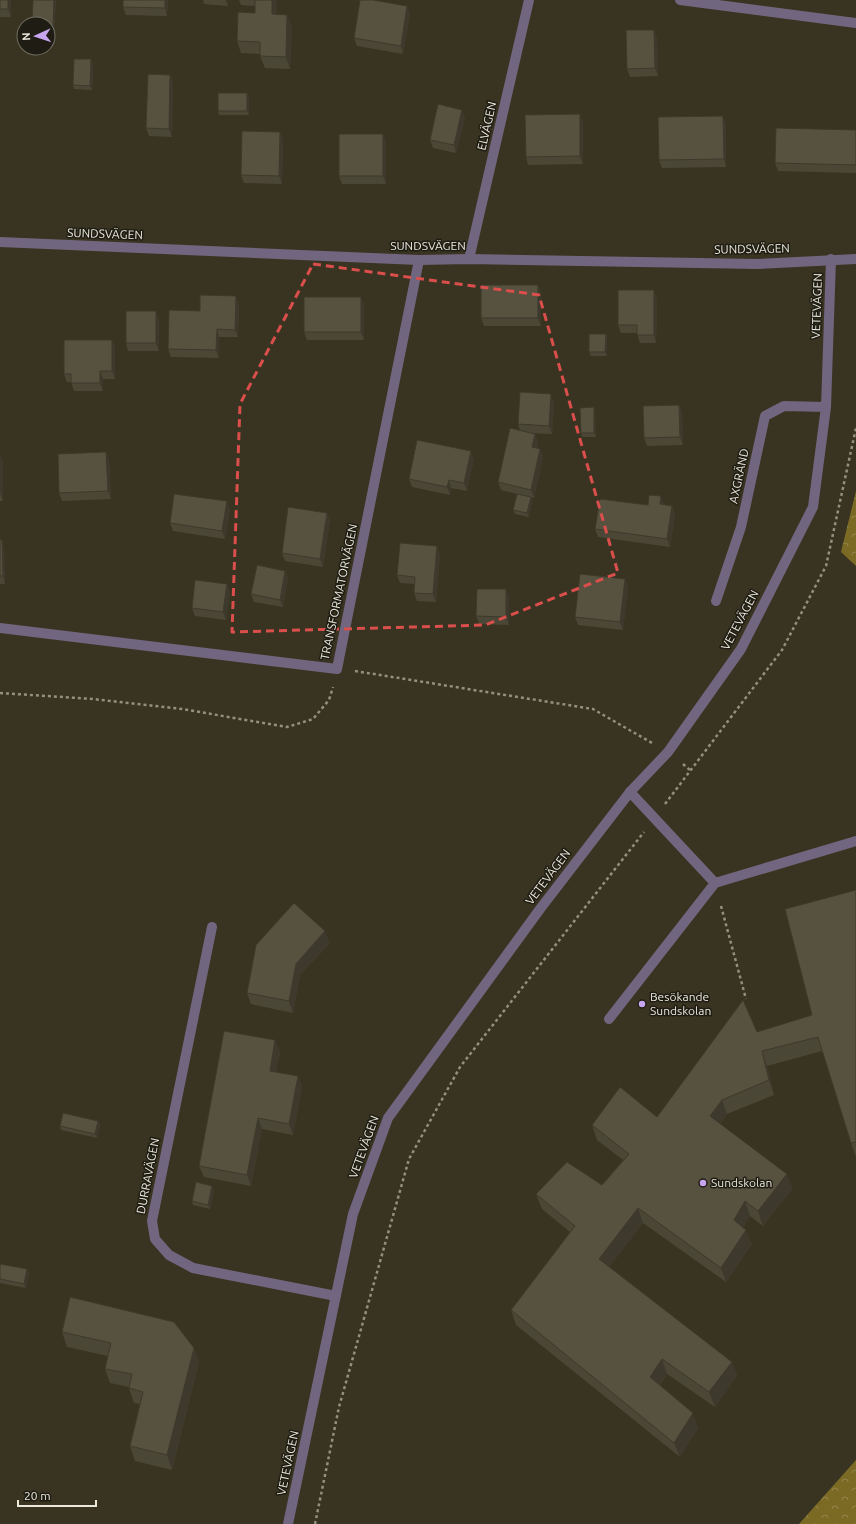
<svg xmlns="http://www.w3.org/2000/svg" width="856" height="1524" font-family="Ubuntu,sans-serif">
<defs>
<pattern id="forest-crowns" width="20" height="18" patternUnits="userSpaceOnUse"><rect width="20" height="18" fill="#7a6a24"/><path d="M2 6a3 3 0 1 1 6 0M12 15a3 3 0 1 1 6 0" fill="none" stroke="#93864e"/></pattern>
</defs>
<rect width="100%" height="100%" fill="#393421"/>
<path fill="url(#forest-crowns)" d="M856 491V566L841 552Z
M856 1460V1524H799Z"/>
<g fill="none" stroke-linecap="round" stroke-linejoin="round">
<path stroke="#949080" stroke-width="2.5" stroke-dasharray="3 3" stroke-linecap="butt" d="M355 671 593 709 652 743
M0 693 93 699 182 709 287 727 313 719 329 700 333 687
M683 764 691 771
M665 804 782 650 826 566 856 428
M721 906 746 999
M315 1524 339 1407 409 1159 460 1067 644 832"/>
<path stroke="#71667f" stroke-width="10" d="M715 883 856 841
M609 1019 715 883 630 792"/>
<path stroke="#71667f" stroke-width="10" d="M680 0 856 23
M469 259 529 0
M716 601 741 527 765 416 784 406 826 407
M0 628 337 669 419 260
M212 927 152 1221 155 1239 169 1255 193 1268 336 1296
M288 1524 353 1214 388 1118 540 909 630 792 668 752 741 649 813 507 826 407 831 259"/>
<path stroke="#71667f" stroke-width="10" d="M0 242 419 260 469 259 757 264 856 259"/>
</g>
<path fill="#4b4736" d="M0 0H11V17H0Z
M56 0 54 32 48 31V24Z
M168 0 167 16 126 15 123 7Z
M203 0H228V6L204 4Z
M239 0H277L276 15 292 26 290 69 265 68 260 56V54L241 53 237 41 255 13V6L241 5Z
M407 6 410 14 403 54 357 46 354 38Z
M657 37 658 76 630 77 627 69Z
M93 63 92 90 74 89 73 85Z
M170 75 173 83 172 137 149 136 146 128Z
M247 93 249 97V115H219L218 111Z
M465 118 456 153 433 148 430 140Z
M583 122V164L528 165 526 157Z
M726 124V167L662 168 659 160Z
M856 130V173L778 171 775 163Z
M280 132 283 140 282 184 244 183 241 175Z
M383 134 386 142V184H342L339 176Z
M538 285 541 293V326H484L481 318Z
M361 297 364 305V340H307L304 332Z
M657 298 656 343H640L637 333H621L618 325Z
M239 304 238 337H219V358L171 357 168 349 200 311Z
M159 319V351H128L126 343Z
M606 334 607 338V356H591L589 352Z
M112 340 115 348V379H103V391H74L71 382H67L64 374Z
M554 402 552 434 531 433 535 434 538 442 537 448 540 449 543 457 534 498 501 490 498 482 520 430 518 424Z
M679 405 682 413 683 445 647 446 644 438Z
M594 407 595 411 596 437H582L581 433Z
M0 456 3 463V501H0Z
M474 459 467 491 451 488 450 495 412 487 409 479Z
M109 460 111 499 62 501 59 493Z
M531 497 532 501 529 517 515 514 513 510Z
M648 505H664L672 506 675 514 670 547 598 537 595 529Z
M230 509 225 539 173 531 170 523Z
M327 513 330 520 323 567 285 561 282 553Z
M0 540 4 548 5 584H0Z
M440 554 436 602 417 601 414 593 415 584 400 583 397 575Z
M285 571 288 579 283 607 254 602 251 594Z
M625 579 628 587 623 630 578 625 575 617Z
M227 584 230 592 226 620 195 616 192 608Z
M509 597V625L479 624 476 616Z
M856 890V1157L851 1143 822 1051 767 1066 774 1095 727 1114 720 1124 793 1188 763 1226 750 1216 743 1227 752 1244 726 1282 643 1223 609 1267 732 1362 737 1376 715 1407 667 1374 660 1385 698 1428 680 1457 516 1325 511 1310 570 1232 542 1209 536 1194 602 1185 623 1160 597 1140 592 1125 657 1117 757 1032 812 1015Z
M330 943 300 975 293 1013 251 1004 247 993Z
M275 1040 280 1052 276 1072 298 1076 302 1087 293 1135 262 1129 251 1186 204 1177 199 1166Z
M98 1121 100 1125 97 1138 61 1130 60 1126Z
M214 1190 210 1209 193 1205 192 1201Z
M0 1264 27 1269 29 1273 26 1288 0 1283Z
M62 1332 194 1348 199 1362 172 1470 135 1461 130 1446 140 1404 134 1403 129 1388V1387L110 1383 105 1369 108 1356 67 1347Z"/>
<path fill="#3d392c" d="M8 0H11V17L8 9Z
M54 0H56L54 32 53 28Z
M165 0H168L167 16 165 8Z
M225 0H228V6Z
M272 0H277L276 26 272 14Z
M407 6 410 14 403 54 401 46Z
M287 15 292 26 290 69 286 57Z
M654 30 657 37 658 76 655 68Z
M91 59 93 63 92 90 90 86Z
M170 75 173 83 172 137 169 129Z
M247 93 249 97V115L247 111Z
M462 110 465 118 456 153 454 145Z
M580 114 583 122V164L580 156Z
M723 116 726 124V167L724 159Z
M280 132 283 140 282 184 279 176Z
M383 134 386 142V184L383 176Z
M538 285 541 293V326L538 318Z
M654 290 657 298 656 343 654 335Z
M236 296 239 304 238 337 235 330Z
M361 297 364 305V340L361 332Z
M156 311 159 319V351L156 343Z
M217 329 219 337V358L216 350Z
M606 334 607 338V356L605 352Z
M112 340 115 348V379L112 371Z
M100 371 103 379V391L100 383Z
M551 394 554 402 552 434 549 426Z
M679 405 682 413 683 445 680 437Z
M594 407 595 411 596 437 594 433Z
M535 434 538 442 535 455 532 447Z
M540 449 543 457 534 498 531 490Z
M471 451 474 459 467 491 464 483Z
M106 452 109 460 111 499 108 491Z
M0 456 3 463V501L0 493Z
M449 480 451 488 450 495 447 487Z
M661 496 664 504 663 512 660 504Z
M531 497 532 501 529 517 527 513Z
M227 501 230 509 225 539 222 531Z
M672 506 675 514 670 547 667 539Z
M327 513 330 520 323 567 320 559Z
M2 540 4 548 5 584 3 576Z
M437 546 440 554 436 602 433 594Z
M285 571 288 579 283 607 280 600Z
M625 579 628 587 623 630 620 622Z
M227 584 230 592 226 620 223 612Z
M506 589 509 597V625L506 617Z
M325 931 330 943 300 975 293 1013 289 1001 296 964Z
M275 1040 280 1052 274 1082 270 1071Z
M762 1051 767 1066 774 1095 769 1080Z
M298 1076 302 1087 293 1135 289 1124Z
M722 1100 727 1114 715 1130 710 1116Z
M258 1118 262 1129 251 1186 247 1175Z
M98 1121 100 1125 97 1138 95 1134Z
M787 1174 793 1188 763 1226 758 1211Z
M212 1186 214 1190 210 1209 208 1205Z
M745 1201 750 1216 739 1234 734 1220Z
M638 1208 643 1223 604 1274 599 1259Z
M746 1230 752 1244 726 1282 721 1268Z
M27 1269 29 1273 26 1288 24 1284Z
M194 1348 199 1362 172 1470 167 1455Z
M662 1359 667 1374 655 1391 650 1377Z
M732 1362 737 1376 715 1407 709 1392Z
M693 1413 698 1428 680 1457 674 1443Z"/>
<path fill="#57523f" stroke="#3d392c" d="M0 0H8V9H0Z
M33 0H54L53 28 48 27V24H32Z
M123 0H165V8L123 7Z
M255 0H272V14L287 15 286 57 260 56V42L237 41 238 12 255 13Z
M360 0H373L407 6 401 46 354 38Z
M626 30H654L655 68 627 69Z
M74 59H91L90 86 73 85Z
M148 74 170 75 169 129 146 128Z
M218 93H247V111H218Z
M438 104 462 110 454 145 430 140Z
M580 114V156L526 157 525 115Z
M723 116 724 159 659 160 658 117Z
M776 128 856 130V165L775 163Z
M242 131 280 132 279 176 241 175Z
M339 134H383V176H339Z
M481 285H538V318H481Z
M618 290H654V335H637V325H618Z
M200 295 236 296 235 330 217 329 216 350 168 349 169 310 200 311Z
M304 297H361V332H304Z
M126 311H156V343H126Z
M589 334H606L605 352H589Z
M64 340H112V371H100V383H71V374H64Z
M520 392 551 394 549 426 518 424Z
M679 405 680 437 644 438 643 406Z
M594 407V433H581L580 408Z
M510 428 535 434 532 447 540 449 531 490 498 482Z
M417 440 471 451 464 483 449 480 447 487 409 479Z
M106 452 108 491 59 493 58 454Z
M174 494 227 501 222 531 170 523Z
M517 494 531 497 527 513 513 510Z
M649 495 661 496 660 504 672 506 667 539 595 529 600 499 648 505Z
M288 507 327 513 320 559 282 553Z
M0 540H2L3 576H0Z
M400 543 437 546 433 594 414 593 415 577 397 575Z
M257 565 285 571 280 600 251 594Z
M580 574 625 579 620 622 575 617Z
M195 580 227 584 223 612 192 608Z
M477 589H506V617L476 616Z
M856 890V1142L851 1143 818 1037 762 1051 769 1080 722 1100 710 1116 787 1174 758 1211 745 1201 734 1220 746 1230 721 1268 638 1208 599 1259 732 1362 709 1392 662 1359 650 1377 693 1413 674 1443 511 1310 575 1226 536 1194 567 1162 602 1185 629 1154 592 1125 620 1087 657 1117 743 1000 757 1032 812 1015 785 909Z
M294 903 325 931 296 964 289 1001 247 993 256 945Z
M224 1031 275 1040 270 1071 298 1076 289 1124 258 1118 247 1175 199 1166Z
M63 1113 98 1121 95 1134 60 1126Z
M196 1182 212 1186 208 1205 192 1201Z
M0 1264 27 1269 24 1284 0 1279Z
M70 1297 174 1322 194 1348 167 1455 130 1446 143 1392 129 1388 132 1374 105 1369 111 1343 62 1332Z"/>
<path fill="none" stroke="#da4e4c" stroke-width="3" stroke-dasharray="8 5" stroke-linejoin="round" d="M313 264 539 295 618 573 485 625 232 632 240 404Z"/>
<g fill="#c8a6ef" stroke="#1e1c13" stroke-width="1.5">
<circle cx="642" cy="1004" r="4"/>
<circle cx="703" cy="1183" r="4"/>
</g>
<g text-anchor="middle" stroke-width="3" stroke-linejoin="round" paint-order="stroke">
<g font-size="12" fill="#ebe8dc" stroke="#1e1c13">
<text transform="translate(487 126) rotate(-77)" y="4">ELVÄGEN</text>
<text transform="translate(105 234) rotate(2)" y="4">SUNDSVÄGEN</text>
<text x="428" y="250">SUNDSVÄGEN</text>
<text transform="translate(752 249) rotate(-1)" y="4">SUNDSVÄGEN</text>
<text transform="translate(817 306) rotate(-88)" y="4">VETEVÄGEN</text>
<text transform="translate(739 476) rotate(-78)" y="4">AXGRÄND</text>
<text transform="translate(339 592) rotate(-78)" y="4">TRANSFORMATORVÄGEN</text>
<text transform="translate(740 620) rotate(-62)" y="4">VETEVÄGEN</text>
<text transform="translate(548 877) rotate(-53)" y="4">VETEVÄGEN</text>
<text transform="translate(364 1147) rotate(-70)" y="4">VETEVÄGEN</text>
<text transform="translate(148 1176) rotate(-79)" y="4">DURRAVÄGEN</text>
<text transform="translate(288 1463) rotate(-78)" y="4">VETEVÄGEN</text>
</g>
<g font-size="12" fill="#ebe8dc" stroke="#1e1c13" text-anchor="start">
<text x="650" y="1001">Besökande<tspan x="650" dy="14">Sundskolan</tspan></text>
<text x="711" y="1187">Sundskolan</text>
</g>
</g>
<g transform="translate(36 36) rotate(267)"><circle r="19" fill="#1e1c13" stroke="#706e63"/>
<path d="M0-3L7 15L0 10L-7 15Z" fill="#c8a6ef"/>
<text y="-6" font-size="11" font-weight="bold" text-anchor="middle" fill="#ebe8dc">N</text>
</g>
<path d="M18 1500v6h78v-6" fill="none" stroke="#ebe8dc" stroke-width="2"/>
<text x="24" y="1500" font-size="12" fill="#ebe8dc" stroke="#1e1c13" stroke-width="3" paint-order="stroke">20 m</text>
</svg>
